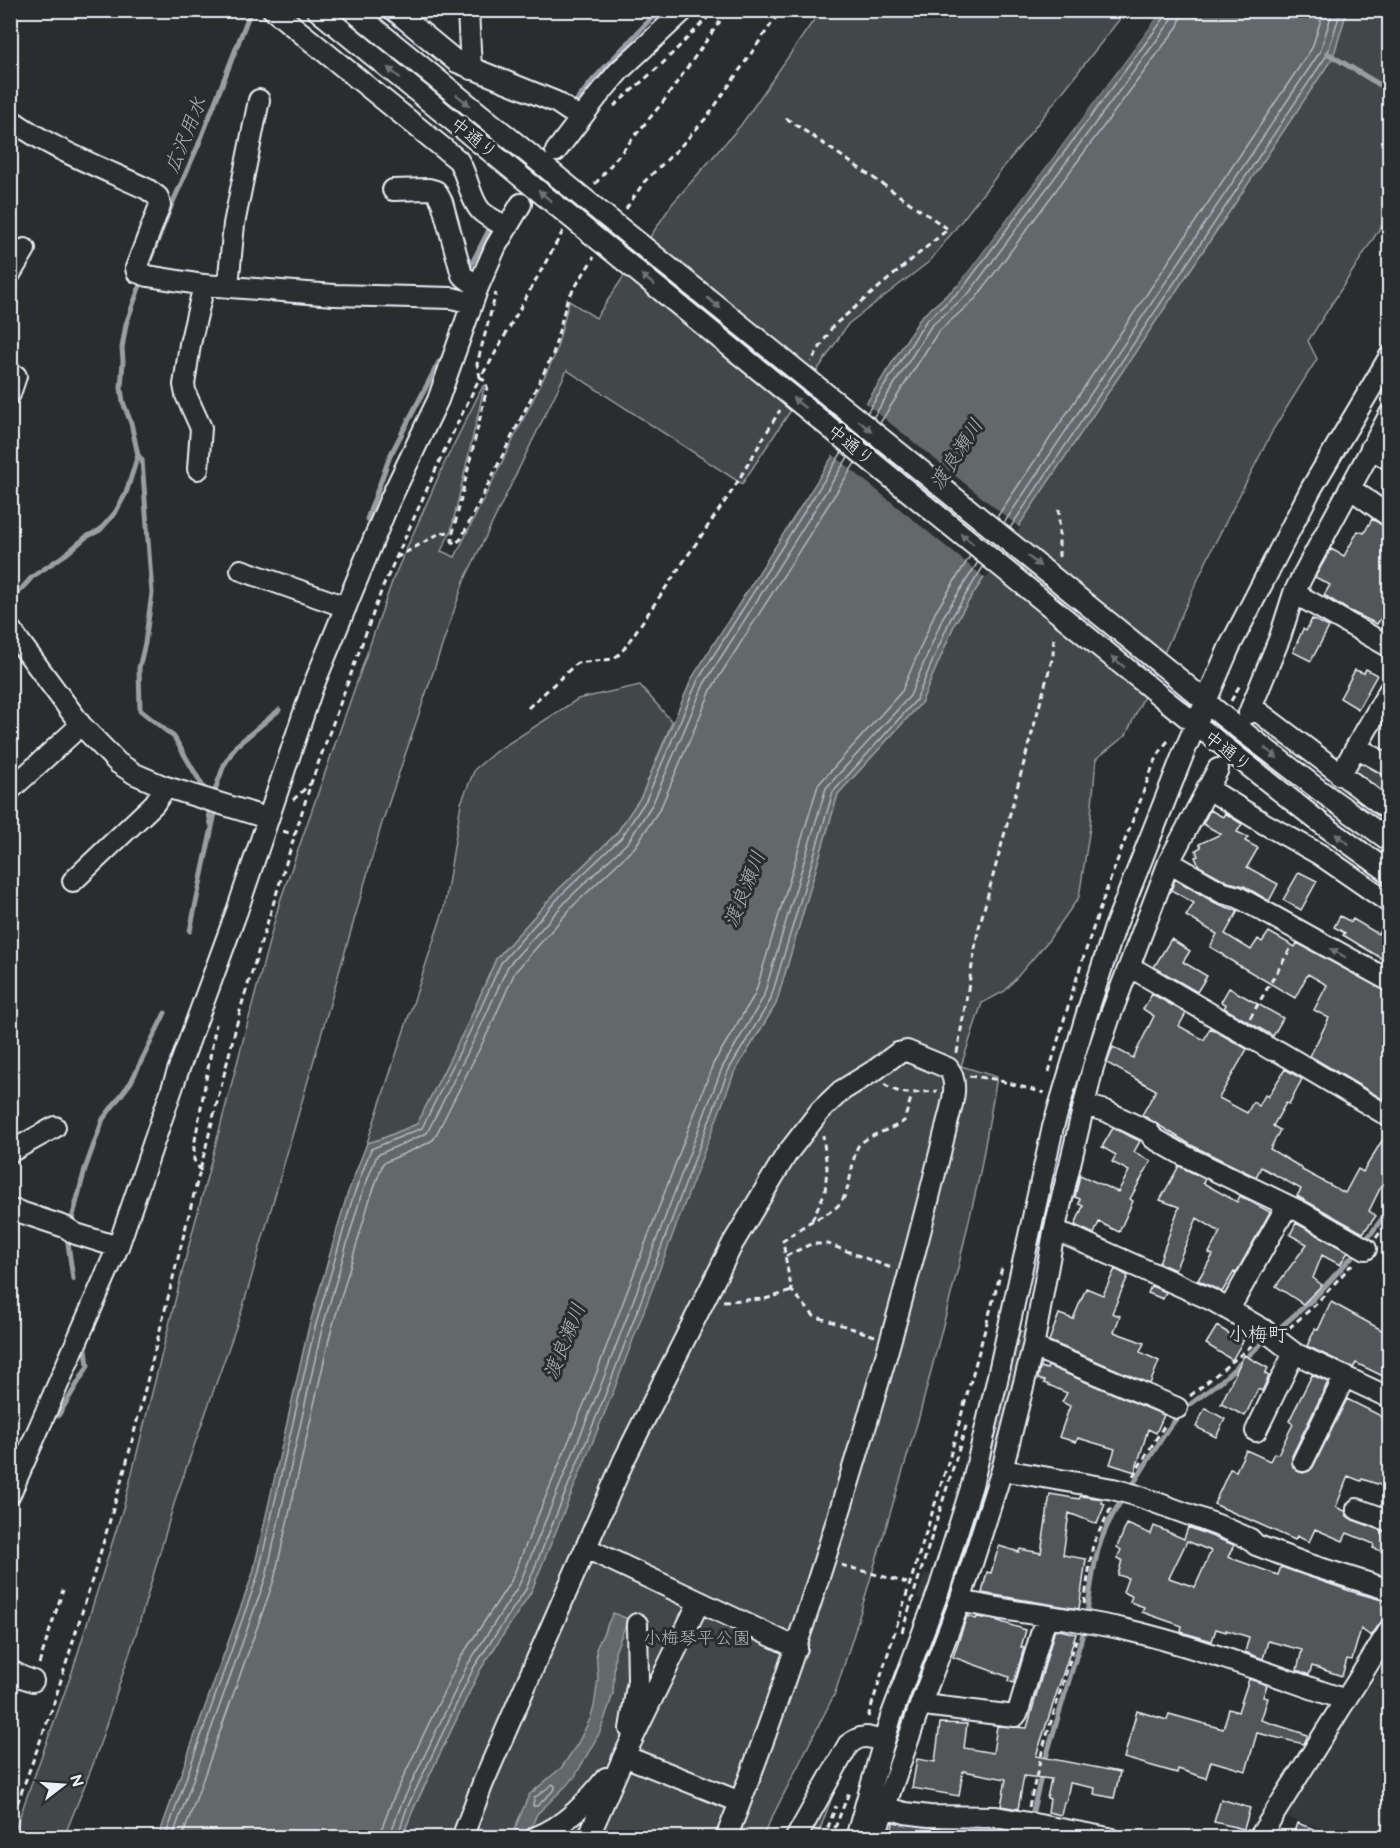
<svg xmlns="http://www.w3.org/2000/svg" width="1400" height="1848" font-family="'Balsamiq Sans','Klee One',sans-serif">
<rect width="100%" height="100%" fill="#2a2d2e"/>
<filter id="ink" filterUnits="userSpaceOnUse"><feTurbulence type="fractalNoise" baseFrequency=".0167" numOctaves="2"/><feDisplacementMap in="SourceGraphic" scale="12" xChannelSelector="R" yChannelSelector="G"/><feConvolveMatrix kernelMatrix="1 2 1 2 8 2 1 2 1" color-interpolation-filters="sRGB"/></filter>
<g filter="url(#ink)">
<path fill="#363a3b" d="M925 1573 934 1576 926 1601 917 1598Z
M1375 1673 1389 1679V1837H1350L1285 1817Z"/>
<path fill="#424648" stroke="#959ca0" stroke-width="1.5" d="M820 11H1126L930 261 848 324 742 484 567 370 464 581 382 823 242 1310 176 1497 139 1624 94 1762 64 1837 12 1838 72 1672 124 1505 188 1249 279 904 393 579 445 462 483 386 484 388 451 531 441 551 455 557 555 355 569 301 596 318 672 204 741 125Z
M1347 11H1389V214L1308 341 1317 359 1274 428 1212 549 1126 735 1096 759 1090 827 1079 897 1048 941 1005 991 982 1003 961 1066 997 1077 980 1173 958 1268 919 1417 853 1637 835 1693 762 1837 402 1838 413 1810 480 1670 531 1592 734 1073 776 1004 838 794 921 703 955 623 971 597 1333 57Z
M640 685 672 722 641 797 616 834 558 890 496 959 469 1021 417 1124 381 1139 367 1143 444 909 461 803 475 769 495 752 578 699Z
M1358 759 1389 772V803L1351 771Z
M1020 1331 1026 1332 994 1466 963 1552 989 1461Z
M847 1758 817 1837H802Z"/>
<path fill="#63686b" stroke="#989fa3" stroke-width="1.5" d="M1162 11H1347L1333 57 971 597 955 623 921 703 838 794 776 1004 734 1073 614 1390 531 1592 480 1670 413 1810 402 1837 158 1838 253 1573 308 1330 347 1195 367 1143 381 1139 417 1124 469 1021 496 959 558 890 616 834 641 797 692 678 921 317 958 285Z
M613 1613 628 1619 615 1652 613 1694 600 1732 574 1778 537 1814 528 1835 514 1830 529 1795 562 1767 578 1743 590 1719 594 1707 598 1679 596 1649Z"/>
<path fill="#2a2d2e" d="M1158 10 1162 11 958 285 956 283Z
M864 402 1020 528 986 579 831 453Z"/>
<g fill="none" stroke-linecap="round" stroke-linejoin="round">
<path stroke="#b3bac0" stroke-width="1.5" d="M867 413 926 321 963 288 1165 17 1166 10
M873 418 931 326 969 293 1171 21 1174 10
M880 423 938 332 976 298 1178 26 1183 10
M997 517 1312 48 1324 10
M1004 523 1320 52 1333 10
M1010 528 1327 55 1341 10
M553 1784 555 1786V1789L537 1806H533L534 1798Z
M165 1838 258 1575 314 1331 353 1197 371 1149 422 1128 474 1023 501 963 562 894 621 838 646 800 698 680 842 452
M172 1838 266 1577 321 1333 360 1199 377 1155 427 1133 481 1026 508 966 568 899 628 842 653 803 704 684 848 457
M182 1838 274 1580 330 1335 369 1202 383 1163 426 1144 434 1139 489 1030 515 972 574 905 635 847 661 807 712 688 855 463
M380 1838 382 1828 392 1801 459 1660 511 1581 593 1382 713 1064 755 994 818 785 902 691 935 613 970 556
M389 1838 401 1805 468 1664 519 1585 601 1385 722 1068 763 998 826 788 910 696 943 617 978 562
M397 1838 407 1808 474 1667 526 1589 608 1388 728 1071 770 1001 833 792 916 700 950 620 983 567"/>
<path stroke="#989fa3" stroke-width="5" d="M1327 53 1390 91
M577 100 593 80 659 10
M470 267 490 228
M146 270 172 204 198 146 251 10
M138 455 142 460 152 593 145 643 139 668 140 710 174 737 205 790
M367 519 390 456 439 362
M10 602 32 577 66 554 86 537 100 530 115 513 126 493 138 455 131 423 123 402 121 388 123 361 122 348 126 324 142 280
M214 793 224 765 236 746 279 710
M208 809 211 824
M190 931 215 813
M71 1223 85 1169 103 1119 131 1082 165 1013
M67 1236 73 1279
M1364 1243 1390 1208
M1276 1331 1313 1299 1358 1250
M58 1416 88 1366 86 1349
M1132 1486 1166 1432 1183 1410 1221 1381 1260 1345
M1087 1614C1094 1565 1095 1540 1123 1498
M1044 1764 1085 1627
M1031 1819 1042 1773"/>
</g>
<path fill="#535759" stroke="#e8f1f8" stroke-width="1.5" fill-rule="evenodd" d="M1372 519 1389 529V623L1381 618 1377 624 1348 610 1324 595 1330 585 1315 577 1331 549 1344 556 1358 531 1364 533Z
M1312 619 1329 627 1311 661 1293 652 1303 629 1306 631Z
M1366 669 1377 675 1358 709 1340 698 1355 670 1364 673Z
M1210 810 1223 817 1225 813 1242 824 1237 832 1248 837 1245 841 1258 848 1247 867 1278 884 1269 901 1244 886 1228 882 1199 866 1195 857 1198 856 1196 850 1201 847 1199 844 1221 834 1203 824Z
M1299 872 1317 881 1301 910 1283 900Z
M1175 879 1217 904 1238 911 1225 934 1251 950 1258 939 1262 942 1269 932 1295 947 1297 943 1389 993V1103L1310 1056 1329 1018 1314 1010 1327 985 1308 974 1295 998 1223 956 1224 955 1210 947 1217 934 1186 916 1194 903 1171 890Z
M1389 915V963L1343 935 1345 933 1334 927 1340 916 1351 922 1353 919 1378 934Z
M1171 939 1190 951 1183 962 1207 976 1197 992 1154 967Z
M1229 988 1283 1018 1273 1036 1224 1008 1226 1005 1221 1002Z
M1152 994 1186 1013 1179 1026 1204 1040 1210 1028 1247 1049 1219 1098 1247 1113 1253 1102 1259 1106 1265 1095 1268 1097 1285 1069 1302 1079 1289 1104 1286 1103 1273 1126 1280 1130 1270 1149 1302 1168V1170L1345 1193 1358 1169 1363 1172 1389 1129V1170L1369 1211 1376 1216 1363 1233 1297 1196 1301 1189 1261 1167 1256 1177 1191 1145 1142 1115 1156 1090 1107 1063 1113 1047 1133 1058 1154 1016 1143 1009Z
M1113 1128 1140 1141 1134 1152 1151 1161 1130 1199 1133 1201 1119 1232 1099 1222 1094 1234 1075 1225 1083 1206 1079 1204 1080 1199 1075 1197 1080 1175 1118 1192 1129 1171 1112 1162 1116 1155 1102 1147Z
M1179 1166 1205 1179 1203 1183 1237 1202 1240 1196 1270 1212 1236 1273 1234 1272 1222 1292 1198 1280 1213 1255 1209 1253 1220 1232 1197 1218 1175 1270 1159 1263 1179 1207 1160 1200Z
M1296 1223 1348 1252 1340 1265 1322 1255 1313 1278 1322 1285 1303 1304 1276 1286 1307 1244 1290 1235Z
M1115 1269 1128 1276 1112 1313 1120 1316 1114 1332 1144 1343 1140 1352 1159 1361 1150 1384 1049 1341 1059 1314 1073 1319 1086 1288 1103 1295Z
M1151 1286 1166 1292 1163 1299 1148 1293Z
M1331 1302 1389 1334V1379L1356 1363 1353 1368 1307 1346 1315 1329 1318 1330Z
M1217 1326 1233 1336 1241 1331 1247 1334 1232 1360 1206 1344Z
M1244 1355 1268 1368 1265 1374 1269 1376 1262 1391 1258 1389 1245 1416 1221 1404Z
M1048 1366 1164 1415 1156 1433 1148 1429 1135 1472 1110 1464 1115 1449 1078 1438 1076 1442 1059 1437 1070 1406 1062 1402 1067 1393 1044 1383 1045 1381 1038 1379 1040 1367 1047 1369Z
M1312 1375 1328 1382 1292 1456 1293 1467 1297 1471 1303 1473 1309 1471 1313 1467 1347 1399 1389 1420V1488L1362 1479 1361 1481 1348 1476 1336 1507 1345 1511 1347 1516 1353 1520 1389 1533V1554L1373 1548 1374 1544 1347 1533 1343 1541 1315 1529 1309 1542 1297 1536 1295 1540 1214 1504 1230 1469 1236 1471 1246 1450 1270 1461 1274 1453 1278 1454 1293 1424 1289 1421Z
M1205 1408 1225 1419 1216 1437 1196 1427Z
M1050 1494 1079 1499 1081 1496 1103 1499 1102 1503 1105 1504 1097 1524 1069 1513 1063 1555 1086 1559 1079 1609 982 1593 987 1572 991 1573 999 1546 1019 1552 1020 1549 1041 1553Z
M1127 1524 1151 1534 1154 1526 1184 1539 1188 1527 1234 1545 1228 1557 1278 1575 1281 1567 1350 1591 1389 1602V1611L1371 1636 1361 1629 1352 1660 1347 1659 1342 1676 1312 1666 1309 1675 1297 1670 1302 1650 1268 1641 1263 1659 1245 1652 1249 1637 1226 1630V1632L1216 1629 1212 1641 1181 1632 1182 1626 1142 1612 1144 1607 1130 1602 1132 1596 1123 1592 1128 1578 1118 1575 1122 1560 1117 1558 1121 1550 1117 1547ZM1187 1541 1211 1551 1195 1587 1169 1578Z
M967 1616 976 1619 977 1617 995 1620 1026 1630 1021 1647 1024 1648 1014 1683 1008 1681 1009 1677 953 1657Z
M1055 1629 1076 1634 1036 1756 1120 1772 1114 1798 1094 1794 1095 1788 1070 1783 1066 1802H1064L1061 1815 1048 1812 1050 1799 1047 1798 1051 1779 1024 1776 1018 1809 1001 1806 1006 1779 963 1771 959 1796 912 1788 917 1759 935 1762 940 1723 967 1724 964 1748 993 1753 997 1726 1027 1728Z
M1249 1679 1267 1685 1263 1697 1268 1698 1261 1720 1308 1735 1304 1744 1257 1733 1246 1771 1211 1761 1206 1778 1178 1769 1177 1773 1124 1758 1137 1711 1167 1720 1169 1714 1223 1729 1229 1709 1238 1712Z
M1221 1799 1250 1808 1244 1829 1214 1822Z
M893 1822 941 1829V1838H891Z
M1297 1823 1333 1836 1332 1838H1292Z"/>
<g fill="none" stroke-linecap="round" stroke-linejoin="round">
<path stroke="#464a4c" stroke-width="20" stroke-dasharray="20 10" stroke-linecap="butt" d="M521 204 555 153"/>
<defs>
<path id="minor" d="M273 10 458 160C468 175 470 201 482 212 489 218 498 222 506 227
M317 10 590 233
M352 10 603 214
M394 10 457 62 556 102 580 118
M468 10 471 69
M10 119C51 149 102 168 147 189L158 197 160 205 136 268 137 272 148 276 204 285 334 295 452 298 472 303
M556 151 597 97 619 71 684 10
M393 190 429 189 436 191 442 202 462 275 478 287
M10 274 25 249
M228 286 234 224 259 100
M10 374 16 376 10 394
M1371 448 1390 460
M198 469 201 428 186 395 184 385 190 344 204 285
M1350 488 1390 517
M241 570 346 607
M1294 593 1390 647
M10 629 81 725 118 763 135 774 163 786 267 818
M1173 674 1224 717 1323 793 1390 841
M1164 699 1318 821 1390 873
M1252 707 1390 811
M1249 713 1280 637 1294 593 1303 575 1390 414
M1356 747 1390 766
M1340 775 1390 689
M1207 788 1265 824 1319 854 1390 903
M10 790 81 725
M1169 862 1223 893 1238 897 1390 981
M73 881 154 804 161 794 163 786
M1128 970 1139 972 1272 1050 1278 1051 1390 1117
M1084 1105 1106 1111 1149 1132 1153 1138 1185 1156 1301 1212 1366 1249
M10 1152 55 1127
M17 1211 65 1227 76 1234 118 1247
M1054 1232 1067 1235 1212 1300 1264 1330 1294 1353 1390 1398
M1229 1309 1287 1206
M1033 1347 1177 1408
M1256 1431 1294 1353
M1303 1461 1345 1376
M1002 1470 1113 1489 1135 1495 1220 1526 1250 1539 1256 1545 1307 1564 1390 1590
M10 1494 118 1247 178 1071 237 911 312 689 389 502 438 400 478 287 496 246 521 204
M1357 1509 1390 1521
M586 1548 797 1648
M960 1601C1014 1613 1069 1617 1123 1629 1196 1646 1267 1673 1337 1697L1344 1702
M10 1670 22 1677 33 1681
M921 1703 932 1706 1015 1716 1018 1712 1046 1617
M630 1729 638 1680 637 1624
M624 1756 740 1802
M884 1807 905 1813 929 1816 996 1817 1109 1838
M536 1837C565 1826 587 1802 606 1778
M462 1838 483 1783 624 1460 733 1243 786 1155 820 1111 841 1091 875 1070 898 1053 907 1051 948 1068C961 1084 950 1110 946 1128 917 1250 883 1371 846 1491 810 1608 772 1724 726 1838
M588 1838 624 1756 699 1602
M796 1838 848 1745C861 1734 868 1736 883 1742
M856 1838 891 1717 939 1590 972 1485 996 1385 1053 1127 1088 1010 1115 927 1184 752 1229 648 1311 489 1390 356
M874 1838 921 1703 960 1601 1002 1470 1033 1347 1054 1232 1093 1067 1109 1019 1169 862 1218 769
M1259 1838 1390 1629"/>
</defs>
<use href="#minor" stroke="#e8f1f8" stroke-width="24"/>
<path stroke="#e8f1f8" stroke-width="3" stroke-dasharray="6 4.5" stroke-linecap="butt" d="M614 106 663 63 715 10
M786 118 948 229 833 326 811 362
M595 184 663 102 728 10
M626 209 644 182 678 149 708 116 781 10
M563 231 488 366 480 377 486 382 487 388 452 537V541L455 544 461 539 553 354 567 300 594 257
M1059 509V559
M396 558 440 533 452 532
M1231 701 1241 683
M528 708 577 663 613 659 621 653 732 491 780 410
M293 800 310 784
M283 831 295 835
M1250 1018 1292 946
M957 1053 978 931 1053 656 1054 634
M1049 1072C1074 982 1103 894 1138 807 1146 786 1153 758 1168 741
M969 1076 994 1079 1044 1093
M884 1084C904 1098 915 1092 937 1091
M201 1171 194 1160V1146L216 1024
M812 1220 825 1192 827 1168 823 1135
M1376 1238 1390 1219
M786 1256 811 1244H828L894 1269
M723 1301 765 1299 792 1291
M1289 1328 1315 1305 1354 1262
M875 1336 814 1316 792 1291 787 1267 783 1241C792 1234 801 1228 810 1222 821 1216 834 1212 841 1202 852 1188 852 1152 859 1145 871 1133 890 1131 904 1121L912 1095
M1190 1396 1255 1343
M1133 1476 1166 1423
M841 1565 907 1583
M1084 1604 1093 1544 1111 1508
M902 1632 967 1423
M39 1664 63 1590
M868 1717 950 1456 1002 1268
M1029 1807 1043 1748 1077 1637
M10 1823 52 1709 100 1554 126 1465 241 1007 311 783 382 589 445 449 480 377 477 364 496 293
M824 1838 836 1806
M831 1838 850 1790"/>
<use href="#minor" stroke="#2a2d2e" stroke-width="20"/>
<defs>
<path id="minor-bridge" d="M603 214 1173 674
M590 233 1164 699"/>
</defs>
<use href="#minor-bridge" stroke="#e8f1f8" stroke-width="24" stroke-linecap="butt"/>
<use href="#minor-bridge" stroke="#2a2d2e" stroke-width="20"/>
</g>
<defs><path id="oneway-solid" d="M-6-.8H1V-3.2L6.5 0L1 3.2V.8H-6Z" transform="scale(1.5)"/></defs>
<g fill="#6c7275">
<use href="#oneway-solid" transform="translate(394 73) rotate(-141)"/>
<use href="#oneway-solid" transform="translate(463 100) rotate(39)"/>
<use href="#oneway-solid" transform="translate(545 196) rotate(-141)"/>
<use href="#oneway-solid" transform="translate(648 280) rotate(-141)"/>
<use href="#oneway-solid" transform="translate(714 303) rotate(39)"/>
<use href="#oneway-solid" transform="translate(799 403) rotate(-141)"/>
<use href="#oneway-solid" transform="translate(865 426) rotate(39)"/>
<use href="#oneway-solid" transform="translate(967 539) rotate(-141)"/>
<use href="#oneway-solid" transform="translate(1034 561) rotate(39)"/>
<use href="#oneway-solid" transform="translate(1118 662) rotate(-141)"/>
<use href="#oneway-solid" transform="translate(1271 753) rotate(38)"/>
<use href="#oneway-solid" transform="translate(1342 839) rotate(-144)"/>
<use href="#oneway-solid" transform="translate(1338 953) rotate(-151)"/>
</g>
</g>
<g text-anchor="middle" stroke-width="6" stroke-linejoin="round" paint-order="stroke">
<g font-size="18" fill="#e8f1f8" stroke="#2a2d2e">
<text transform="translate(474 138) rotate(39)" y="6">中通り</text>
<text transform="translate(851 445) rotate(39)" y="6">中通り</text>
<text transform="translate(1228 751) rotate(38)" y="6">中通り</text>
</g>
<g font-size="18" fill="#aeb5ba" stroke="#2a2d2e">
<text x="697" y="1644">小梅琴平公園</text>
</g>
<g font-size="20" font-style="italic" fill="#acb3b9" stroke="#2a2d2e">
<text transform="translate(185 135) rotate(-68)" y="7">広沢用水</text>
<text transform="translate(956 454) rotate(-57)" y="7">渡良瀬川</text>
<text transform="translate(744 889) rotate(-68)" y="7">渡良瀬川</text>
<text transform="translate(564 1341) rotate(-68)" y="7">渡良瀬川</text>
</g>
<g font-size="20" fill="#e8f1f8" stroke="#2a2d2e">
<text x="1258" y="1341">小梅町</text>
</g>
</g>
<rect width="1400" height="1848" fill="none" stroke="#2a2d2e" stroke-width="36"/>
<rect x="18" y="18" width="1364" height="1812" fill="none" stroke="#e8f1f8" stroke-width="2" filter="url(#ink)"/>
<g transform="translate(63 1785) rotate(73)" stroke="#2a2d2e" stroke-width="4.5" paint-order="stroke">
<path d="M0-4.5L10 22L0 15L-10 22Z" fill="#e8f1f8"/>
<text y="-9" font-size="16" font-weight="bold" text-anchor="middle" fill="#e8f1f8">N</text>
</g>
</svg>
